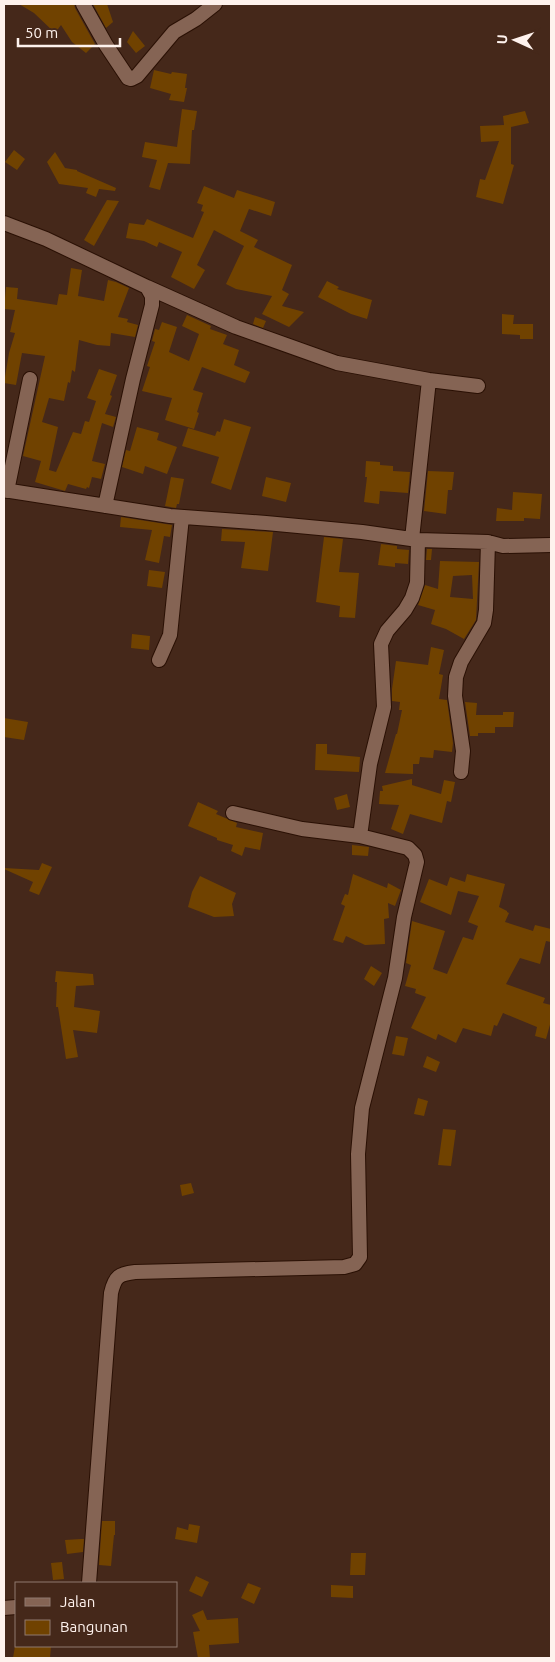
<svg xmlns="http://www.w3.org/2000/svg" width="555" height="1662" font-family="Ubuntu,sans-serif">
<rect width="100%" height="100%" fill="#45281a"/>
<path fill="#704200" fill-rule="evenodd" d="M19 4H74L75 8 95 44 86 53 72 42 61 25 55 33 34 13Z
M93 4H107L113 22 106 28Z
M133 31 145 46 136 53 127 42Z
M154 70 171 74 172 72 187 74 185 88H187L184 102 169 100 171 94 150 88Z
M182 109 197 111 194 130H192L190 164 168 163 160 190 149 187 157 160 142 157 145 142 177 147Z
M525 111 529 123 511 127V164L514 165 503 204 476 197 480 179 485 180 499 141 481 142 480 126 504 125 503 116Z
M14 150 25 159 17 170 5 162Z
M55 152 65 168 77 170V171L116 188 115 191 99 189 96 197 86 193 88 188 59 184 47 162Z
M204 186 234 198 237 190 275 202 271 216 249 209 240 231 258 240 254 247 292 265 282 290 289 294 282 306 304 312 289 327 262 314 272 296 236 289 226 284 244 246 214 230 197 265 205 270 194 289 171 277 182 252 159 242 157 247 144 241 126 238 129 223 144 225 147 219 193 238 204 212 201 211 203 205 197 203Z
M107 200 119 201 94 246 84 240Z
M71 268 82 270 78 296 104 301 108 280 116 282 129 288 118 317 128 319 127 322 138 325 135 337 111 333 110 346 97 345 79 340 75 372 72 370 70 383 68 382 64 401 49 398 42 422 58 427 49 470 56 472 73 432 81 434 85 421 89 422 96 401 87 398 99 369 117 375 110 395 112 396 105 414 116 417 113 427 102 423 92 461 105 464 101 479 92 477 89 488 87 487 86 489 68 484 65 491 35 482 41 461 23 456 45 356 22 353 16 385 4 383 9 353 15 333 10 332 15 310 4 309 6 287 18 288 17 299 57 305 59 294 67 295Z
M327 281 339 287 337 289 372 300 367 319 351 314 318 297Z
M502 314 514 315 513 324H533V339H520V335L502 334Z
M187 315 211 326 210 329 227 335 223 344 239 350 234 365 250 372 245 383 202 367 193 390 203 393 197 412 199 413 194 429 165 420 172 398 142 391 150 367 147 366 155 342 152 341 155 329 159 330 162 322 177 327 169 352 189 361 199 334 182 326Z
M255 317 266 321 263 328 253 324Z
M224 419 251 427 231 490 211 483 219 457 182 446 188 428 215 436 217 431 220 432Z
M137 427 159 433 157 440 177 447 167 474 145 466 143 474 122 467 126 450 130 451Z
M366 461 380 462V465L393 466V471L410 472 408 493 380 491 379 504 364 502 367 477H365Z
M428 471 454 472 452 490H448L446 514 424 511Z
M171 477 184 479 179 504H177L176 508 165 506Z
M266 477 291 483 286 502 262 496Z
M513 492 542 494 540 519 524 518V521H496L497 508 512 510Z
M121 517 172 525 170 537 164 536 159 563 145 560 152 530 120 527Z
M222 529 273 532 268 571 241 568 245 542 221 541Z
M324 537 343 539 339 572 359 573 355 618 339 617 340 606 316 602Z
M381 544 397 546V549L409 550 408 564 395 563V567L378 565Z
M427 549H432L431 560H426Z
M440 561 479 562 476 620 464 639 446 629 431 624 435 610 418 605 425 585 438 589ZM472 575 473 599 450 597 453 576Z
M149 570 165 572 162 588 147 586Z
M132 634 150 636 149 650 131 648Z
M431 647 444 650 439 674 443 675 439 699 447 700 453 743 452 752 434 750 433 758 420 757 419 764H413V774L385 773 396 734H397L402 710H399L400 702 392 701V689L396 661 428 665Z
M465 702 477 703 476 715H503V712H514L513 727H495V733H478V736H470Z
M4 718 28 722 24 740 4 737Z
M316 744H327V754L360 757 359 772 315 770Z
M412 779V785L441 794 444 780 455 782 451 802 447 801 442 823 410 814 403 834 391 829 399 805 379 804 380 791H383L382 786Z
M347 794 350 807 337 810 334 798Z
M198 802 218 811 216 814 237 823 236 827 263 833 260 850 245 847 242 856 231 851 233 845 217 840V838L188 826Z
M352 845 369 847 368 856 352 855Z
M42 863 52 867 39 895 29 891 33 882 4 869V868L39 870Z
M353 874 387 888 388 883 401 890 395 906 388 903 389 918 384 919 385 944 365 945 346 936 343 943 333 940 345 906 341 904 345 894 348 895Z
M467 874 505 884 499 907 507 911V912L509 913 505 922 533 931 535 925 551 929V942L546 941 540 964 520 958 506 984 545 998 543 1003 551 1005V1021L546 1039 535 1036 537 1027 503 1013 497 1026 494 1025 491 1036 463 1028 456 1043 438 1034 436 1040 411 1028 426 997 415 993 416 989 405 986 411 965 406 963 412 921 445 931 433 969 447 974 463 937 473 940 478 926 468 922 479 896 458 891 451 915 420 902 429 879 447 886 450 877 465 882Z
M200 876 236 893 232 904 234 916 214 917 188 907 192 892Z
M371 966 382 973 374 986 364 979Z
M56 971 93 974 94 985 76 986 74 1007 100 1011 97 1033 73 1030 78 1057 66 1059 58 1007H56L57 982H55Z
M396 1036 408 1038 404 1056 392 1054Z
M427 1056 440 1062 436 1072 423 1067Z
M418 1098 428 1101 424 1116 414 1114Z
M443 1129 456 1130 451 1166 438 1165Z
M191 1183 194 1193 182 1196 180 1185Z
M102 1521H115V1535H114L111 1566 99 1565Z
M189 1524 200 1526 197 1543 175 1539 177 1527 188 1530Z
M81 1539H84L83 1552 67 1554 65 1540Z
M351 1553H366L365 1575H350Z
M62 1562 64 1579 53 1580 51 1563Z
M196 1576 209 1582 202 1597 189 1591Z
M248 1583 261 1588 254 1604 241 1598Z
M331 1585 353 1586V1598L331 1597Z
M203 1610 207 1620 238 1618 239 1643 209 1645 210 1658H198L193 1632 200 1631 192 1615Z
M15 1646H51L50 1658H13Z"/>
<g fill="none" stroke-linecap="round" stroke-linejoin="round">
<defs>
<path id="minor" d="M83 4 106 45 128 78 131 79 137 76 174 32 196 19 215 4
M4 223 46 239 147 287 152 296V305L133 379 105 506
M147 287 236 327 337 363 429 380 478 386
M4 490 170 516 266 523 362 532 418 540 488 542 503 546 551 545
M7 491 30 379
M412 539 429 380
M159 660 170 635 182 517
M461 772 463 751 455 696 456 677 461 662 484 623 486 610 488 542
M233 813 302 829 360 836
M89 1583 111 1293C115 1276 119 1274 135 1272L344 1267 355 1264 360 1257 358 1154 362 1108 395 978 404 917 417 862 415 855 408 848 360 836 370 764 384 707 381 644 387 631 405 610 412 598 417 583 418 540
M4 1608 16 1607"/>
</defs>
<use href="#minor" stroke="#2a1004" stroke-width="16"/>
<use href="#minor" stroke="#856454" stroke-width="14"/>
</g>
<rect width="555" height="1662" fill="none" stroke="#fef2ed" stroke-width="10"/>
<rect x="15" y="1582" width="162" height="65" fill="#45281a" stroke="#8f796e"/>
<rect x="25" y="1598" width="25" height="8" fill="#856454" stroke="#8f796e"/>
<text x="60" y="1607" font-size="15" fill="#fef2ed">Jalan</text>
<rect x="25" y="1620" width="25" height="15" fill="#704200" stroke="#8f796e"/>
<text x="60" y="1632" font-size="15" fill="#fef2ed">Bangunan</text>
<g transform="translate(515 40) rotate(273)" stroke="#45281a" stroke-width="4" paint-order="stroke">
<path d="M0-4L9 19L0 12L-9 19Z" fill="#fef2ed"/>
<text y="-8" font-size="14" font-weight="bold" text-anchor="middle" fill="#fef2ed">U</text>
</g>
<path d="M18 38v8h102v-8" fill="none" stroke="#fef2ed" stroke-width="2.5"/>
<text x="25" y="38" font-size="15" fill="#fef2ed" stroke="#45281a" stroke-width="4" paint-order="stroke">50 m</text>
</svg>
